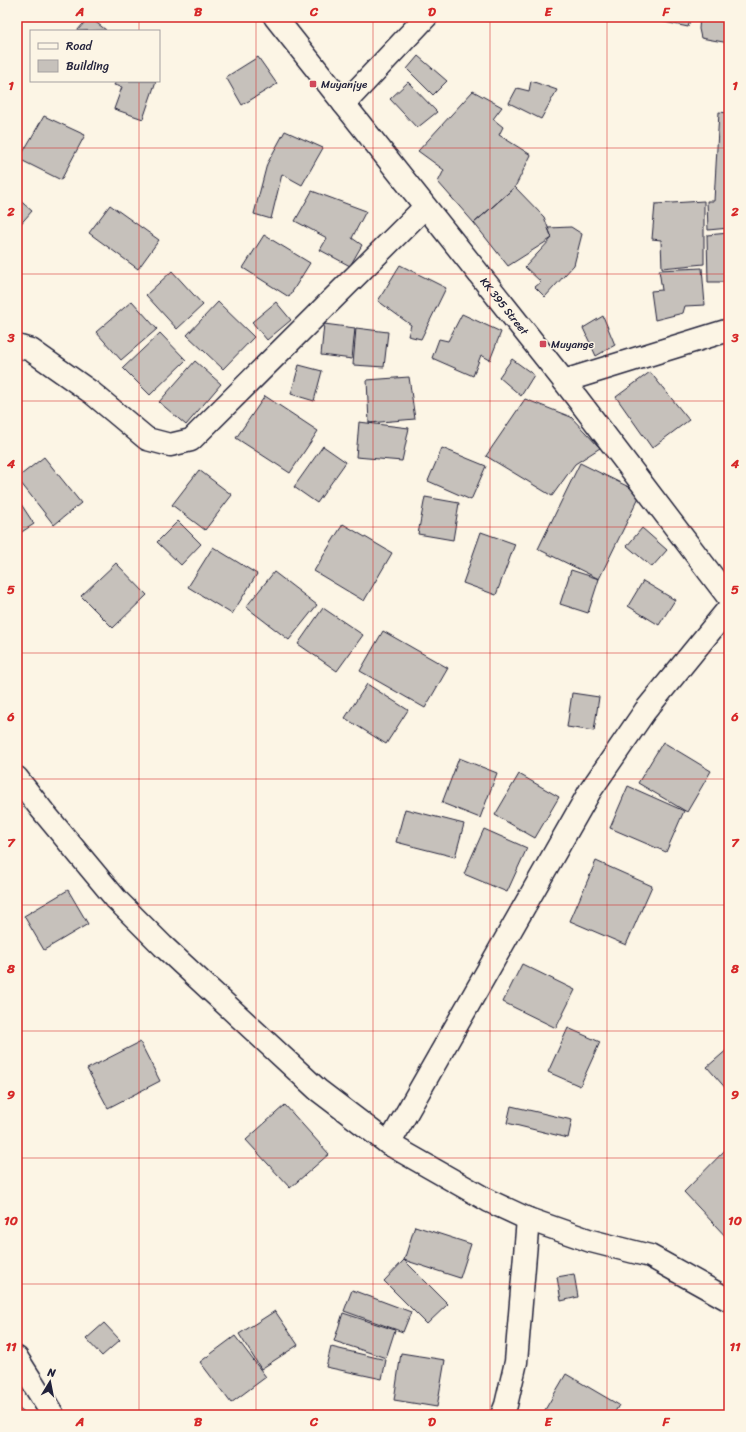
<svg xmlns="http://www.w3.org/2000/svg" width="746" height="1432" font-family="Sriracha,sans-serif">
<rect width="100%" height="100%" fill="#fcf5e5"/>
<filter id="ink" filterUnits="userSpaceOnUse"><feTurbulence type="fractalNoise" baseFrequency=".025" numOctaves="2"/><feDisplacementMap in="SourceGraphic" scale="8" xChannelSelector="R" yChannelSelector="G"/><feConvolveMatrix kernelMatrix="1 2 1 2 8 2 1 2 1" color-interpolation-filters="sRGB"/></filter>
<g filter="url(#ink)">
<path fill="#c6c1bb" stroke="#22223b" d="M89 17 106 30 77 31Z
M641 17H691L688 27Z
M700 17H729V43L701 38 699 29Z
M418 56 447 81 433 95 407 69Z
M258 57 277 84 242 105 226 77Z
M116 81H156L143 119 114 109 122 87 114 85Z
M531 81 557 90 541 119 509 103 517 88 529 91Z
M408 82 437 112 417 128 390 99Z
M473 91 502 107 493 119 503 127 499 135 531 155 515 187 474 223 438 182 444 170 418 151Z
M719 112 729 113V228L708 230 707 201H714Z
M44 116 85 135 61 180 19 159Z
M285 131 323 148 302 185 282 174 271 219 254 214 267 164Z
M515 187 544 217 552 238 508 266 474 223Z
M312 191 366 211 352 238 362 245 350 266 320 250 327 238 295 221Z
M17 198 32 211 17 228Z
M704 201V264L662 268 661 240 652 239 655 204Z
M110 205 159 240 138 269 89 233Z
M571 227 582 234 574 265 545 297 535 287 541 282 525 267 552 238 548 228Z
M729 233V282H708L707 235Z
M264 235 310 263 289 297 243 268Z
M400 265 446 288 421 339 408 336 411 325 378 301Z
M702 268 705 305 685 306 683 313 655 320 651 291 662 290 659 270Z
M172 271 203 305 177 329 146 295Z
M132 301 157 329 121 360 96 332Z
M218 302 254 337 223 369 187 335Z
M276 302 291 320 267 340 252 322Z
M462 314 501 332 490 360 481 355 473 376 432 358 439 339 448 341Z
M603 316 615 345 596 356 583 328Z
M324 324 355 328 352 359 321 355Z
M356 328 388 332 384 367 353 365Z
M160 333 186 360 150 395 123 368Z
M512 359 534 375 521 396 499 377Z
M195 361 221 384 186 425 159 402Z
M299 365 322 371 314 401 291 394Z
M650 372 689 420 652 448 616 397Z
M409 377 415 419 369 423 367 380Z
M265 396 318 431 290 473 236 438Z
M525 399 571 417 600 448 575 464 552 496 486 456Z
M359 422 409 428 402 461 356 457Z
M323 446 346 462 317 503 294 487Z
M442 448 486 466 471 500 428 481Z
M44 457 81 503 54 525 17 478Z
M580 463 641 493 599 579 538 549Z
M199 470 232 495 205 530 172 505Z
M425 497 459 503 453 540 418 534Z
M17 498 34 524 17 535Z
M178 521 201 544 181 565 157 542Z
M343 524 392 553 364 601 314 571Z
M642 528 667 550 652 567 627 546Z
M481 532 515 544 496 595 463 583Z
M213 547 257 574 232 614 188 587Z
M116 563 147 595 113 628 81 596Z
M571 570 599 579 588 613 560 604Z
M274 572 317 605 289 640 246 607Z
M643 581 675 600 659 625 628 606Z
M323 608 363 635 337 671 298 644Z
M383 631 448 668 425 708 360 671Z
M367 684 408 710 386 744 345 718Z
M572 693 599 697 594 731 567 727Z
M663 742 711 771 687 812 638 783Z
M459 758 497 773 480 818 442 803Z
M519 774 559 797 535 838 495 815Z
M628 786 684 811 666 852 610 828Z
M405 809 464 824 455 857 396 842Z
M484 829 527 848 507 892 464 874Z
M596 861 652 886 626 945 570 921Z
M68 890 88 924 44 950 24 916Z
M522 964 575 990 556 1028 503 1002Z
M568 1028 600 1042 580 1086 548 1072Z
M140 1042 160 1081 108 1108 87 1069Z
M729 1048V1092L707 1067Z
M285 1105 329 1154 290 1188 246 1140Z
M511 1106 572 1120 568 1138 507 1123Z
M729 1146V1240L684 1192Z
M415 1226 471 1244 460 1278 404 1260Z
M404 1260 448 1304 427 1324 384 1281Z
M574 1274 578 1297 561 1301 557 1277Z
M352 1290 411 1312 403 1332 344 1311Z
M275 1311 298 1345 261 1369 239 1334Z
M343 1313 395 1330 386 1358 334 1341Z
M104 1323 120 1340 102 1356 86 1339Z
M235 1336 266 1377 231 1403 200 1362Z
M331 1347 386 1360 382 1379 326 1367Z
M401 1353 445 1360 437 1407 394 1400Z
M566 1374 619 1405 613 1415H542Z
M17 1407 27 1415H17Z"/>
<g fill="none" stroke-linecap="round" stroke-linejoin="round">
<defs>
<g id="minor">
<path id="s1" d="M275 17 564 381 729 598"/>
<path d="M344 104 426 17"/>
<path d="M17 346 31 350 92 393 147 439 170 445 191 440 425 207"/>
<path d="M564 381 729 330"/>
<path d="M17 778 42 810 116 899 163 946 318 1090 389 1144 489 1201 528 1219 591 1241 650 1256 729 1300"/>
<path d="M389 1144 590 791 645 711 729 608"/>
<path d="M502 1415 506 1405 516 1362 528 1219"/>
</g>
<path id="major" d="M17 1358 53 1415"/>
</defs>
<use href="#minor" stroke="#22223b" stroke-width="25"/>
<use href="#major" stroke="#22223b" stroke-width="25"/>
<use href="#minor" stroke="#fcf5e5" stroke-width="22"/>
<use href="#major" stroke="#fcf5e5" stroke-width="22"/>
</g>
</g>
<path fill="none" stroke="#d62828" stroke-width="1" stroke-opacity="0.55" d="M139 17V31M256 17V1415M373 17V1415M490 17V1415M607 17V1415M139 81V1415M17 148H729M17 274H729M17 401H729M17 527H729M17 653H729M17 779H729M17 905H729M17 1031H729M17 1158H729M17 1284H729"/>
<g fill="#d1495b" stroke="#fcf5e5" stroke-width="1.5">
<rect x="309" y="80" width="8" height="8" rx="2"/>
<rect x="539" y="340" width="8" height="8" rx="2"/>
</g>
<g text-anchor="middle" stroke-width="3" stroke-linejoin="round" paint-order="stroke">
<g font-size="11" fill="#22223b" stroke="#fcf5e5" text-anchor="start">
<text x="321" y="88">Muyanjye</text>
<text x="551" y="348">Muyange</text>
</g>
<g font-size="11" fill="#22223b" stroke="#fcf5e5">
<text dy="4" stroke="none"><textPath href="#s1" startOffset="369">KK 395 Street</textPath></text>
</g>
</g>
<rect width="746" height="1432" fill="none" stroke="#fcf5e5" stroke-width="44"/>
<rect x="30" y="30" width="130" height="52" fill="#fcf5e5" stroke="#a5a1a1"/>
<rect x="38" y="43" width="20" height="6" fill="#fcf5e5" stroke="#a5a1a1"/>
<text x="66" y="50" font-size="12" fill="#22223b">Road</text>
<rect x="38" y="60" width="20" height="12" fill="#c6c1bb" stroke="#a5a1a1"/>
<text x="66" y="70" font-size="12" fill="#22223b">Building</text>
<g transform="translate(50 1382) rotate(10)" stroke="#fcf5e5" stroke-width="3" paint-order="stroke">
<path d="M0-3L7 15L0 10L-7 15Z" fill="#22223b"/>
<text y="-6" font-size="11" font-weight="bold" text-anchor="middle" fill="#22223b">N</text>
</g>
<rect x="22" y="22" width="702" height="1388" fill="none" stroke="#d62828" stroke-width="1.5"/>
<g font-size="13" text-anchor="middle" font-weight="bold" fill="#d62828">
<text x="80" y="16">A</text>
<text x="198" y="16">B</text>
<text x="314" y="16">C</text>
<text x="432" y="16">D</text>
<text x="548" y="16">E</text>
<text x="666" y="16">F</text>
<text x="11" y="90">1</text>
<text x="735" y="90">1</text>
<text x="11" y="216">2</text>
<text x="735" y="216">2</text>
<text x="11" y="342">3</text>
<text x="735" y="342">3</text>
<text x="11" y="468">4</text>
<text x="735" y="468">4</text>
<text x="11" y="594">5</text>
<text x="735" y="594">5</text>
<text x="11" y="721">6</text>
<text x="735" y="721">6</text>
<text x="11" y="847">7</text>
<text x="735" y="847">7</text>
<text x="11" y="973">8</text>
<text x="735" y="973">8</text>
<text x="11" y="1099">9</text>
<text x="735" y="1099">9</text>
<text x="11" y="1225">10</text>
<text x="735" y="1225">10</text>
<text x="11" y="1351">11</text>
<text x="735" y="1351">11</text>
<text x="80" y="1426">A</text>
<text x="198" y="1426">B</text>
<text x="314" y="1426">C</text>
<text x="432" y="1426">D</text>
<text x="548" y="1426">E</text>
<text x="666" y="1426">F</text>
</g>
</svg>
